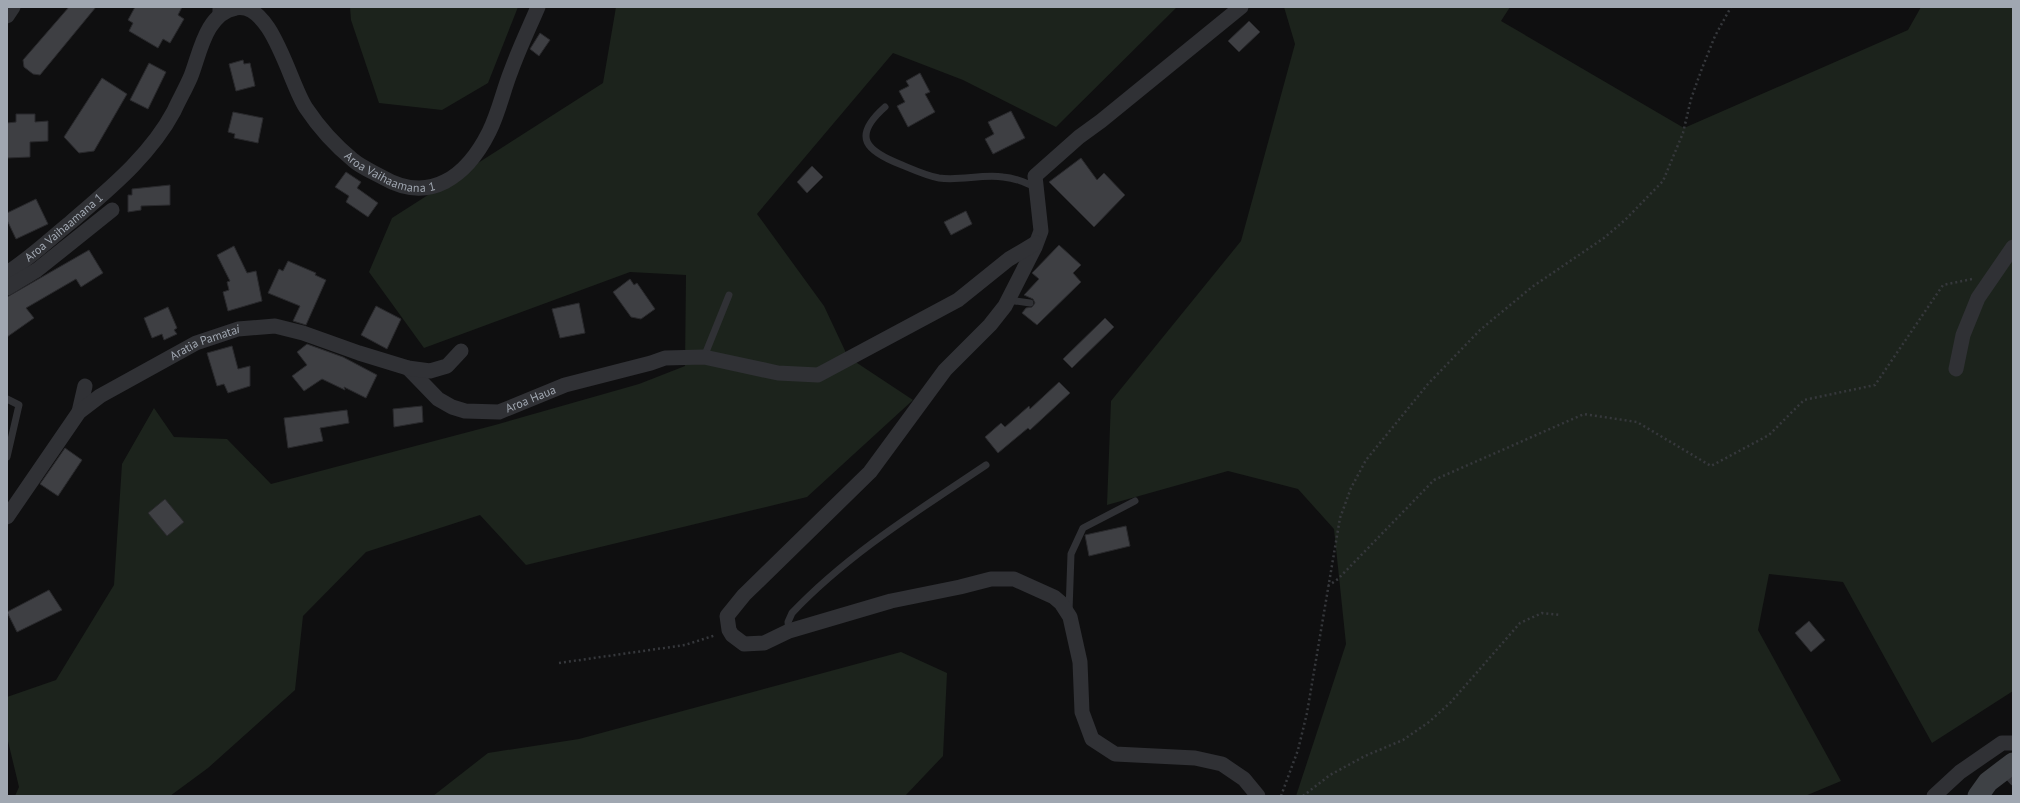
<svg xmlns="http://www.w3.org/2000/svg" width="2020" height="803" font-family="'PT Sans',sans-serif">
<rect width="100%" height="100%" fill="#0f0f10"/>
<path fill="#1c231c" d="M350 7H518L488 83 442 110 379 103 351 20Z
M616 7H1177L1056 127 963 80 893 53 757 214 824 306 848 357 913 400 807 497 526 565 480 515 366 552 303 616 295 690 208 768 170 796H15L19 787 7 737V697L56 680 114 585 122 464 154 408 174 437 227 439 271 484 495 425 639 384 685 366 686 275 630 272 424 348 369 272 392 218 603 83Z
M1284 7H1510L1501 21 1684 128 1908 30 1921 7H2013V691L1932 743 1843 582 1769 574 1758 630 1841 781 1805 796H1296L1346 644 1334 529 1298 489 1228 471 1107 505 1111 401 1241 241 1295 44Z
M901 652 947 673 943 756 905 796H433L488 753 579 739Z"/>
<path fill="#3e3f43" stroke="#29292c" d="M69 7H96L40 75 33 74 24 67 23 60Z
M135 7H182L178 15 184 19 170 43 163 39 158 48 129 31 133 23 128 20Z
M1249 21 1260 32 1239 52 1228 41Z
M540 33 550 40 539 56 530 49Z
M243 60 244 64 250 63 255 86 236 91 229 64Z
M149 63 166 72 148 109 130 100Z
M920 73 930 92 925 94 935 112 908 127 897 106 905 102 899 91 909 86 906 81Z
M102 78 127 94 94 151 79 153 64 137Z
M1011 111 1025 138 993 154 985 139 994 134 988 122Z
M233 112 263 118 258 143 234 138 235 134 228 132Z
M16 114H35V122L48 121V141L30 142V157L7 158V123L16 122Z
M1081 158 1097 180 1104 173 1125 195 1094 227 1049 182Z
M812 166 823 177 807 193 797 182Z
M346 172 361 182 357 188 378 203 368 217 346 202 349 196 335 187Z
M170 185V205L141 206V210L128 212V195H132V189Z
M36 199 48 224 16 239 7 220V213Z
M966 211 972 224 951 235 944 222Z
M1059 245 1081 265 1073 273 1081 282 1037 325 1022 313 1026 308 1032 307 1035 303 1033 299 1024 295 1039 279 1032 273Z
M234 246 247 273 256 271 262 301 228 311 223 292 229 290 227 282 230 281 217 255Z
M89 250 103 273 81 287 76 279 26 308 34 318 7 337V297Z
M288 261 316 273 315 275 326 280 306 325 293 321 300 306 268 293 279 269 283 271Z
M630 279 634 285 637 283 655 309 641 319 631 317 613 292Z
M579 303 585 333 560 338 552 309Z
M376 306 401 319 387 349 361 335Z
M168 307 177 328 174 330 177 334 164 340 162 334 152 338 144 318Z
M1105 318 1114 327 1072 368 1063 359Z
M307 344 343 357 377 375 366 398 344 387 345 390 322 379 304 391 292 376 307 365 297 352Z
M232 346 238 369 250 366V386L228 393 224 384 217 386 207 353Z
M1059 382 1070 393 1030 430 1028 428 998 453 985 437 1001 423 1005 427 1029 406 1030 409Z
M422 406 423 422 394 427 393 409Z
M347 410 349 423 320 428 323 441 288 448 284 418Z
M65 448 82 460 58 496 40 484Z
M165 499 184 522 167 536 148 513Z
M1126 526 1130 546 1089 556 1085 535Z
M49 590 62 610 17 632 7 612Z
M1809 621 1825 640 1811 652 1795 633Z"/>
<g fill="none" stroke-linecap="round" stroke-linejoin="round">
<path stroke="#36383c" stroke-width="2.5" stroke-dasharray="2 3" stroke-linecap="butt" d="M1328 586 1338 579 1434 480 1584 414 1637 422 1711 466 1769 435 1804 400 1875 385 1943 285 1972 279
M559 663 685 645 716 635
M1281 796 1298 750 1307 713 1340 518 1351 488 1366 460 1428 384 1480 330 1532 287 1604 238 1625 220 1663 181 1683 133 1691 99 1701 71 1715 36 1731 7
M1303 796 1330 775 1365 756 1403 740 1429 722 1451 702 1520 623 1542 613 1560 615"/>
<path stroke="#303135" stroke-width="7" d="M216 7V17
M885 107C851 137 866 151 902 165 914 170 927 176 939 178 960 181 982 174 1003 177 1015 178 1024 182 1035 187
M1008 300 1030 303
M704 357 729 295
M7 399 19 405 7 457
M1069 611 1071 554 1083 528 1135 501
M789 631 788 622 792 613C848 554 919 510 986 465
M2004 772 2013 782"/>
<g stroke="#303135" stroke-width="15">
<path d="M1241 7 1101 121 1079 137 1035 176 1041 231 1035 247 1005 306 990 325 945 370 870 472 744 595 727 616 729 630 732 635 744 644 764 643 789 631 891 601 960 587 991 579H1014L1054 597 1061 603 1070 617 1080 662 1082 712 1092 739 1115 754 1195 758 1222 764 1244 779 1258 796"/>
<path d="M7 16 13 7"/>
<path id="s1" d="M7 273C30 258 50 239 71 222 109 189 150 156 174 111 179 100 186 88 191 76 200 53 206 13 236 8 272 1 290 85 306 108 318 126 336 146 353 160 361 167 373 172 382 177 430 205 467 176 489 132 499 112 503 91 511 71 519 49 529 28 538 7"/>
<path d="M7 288 37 270 112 210"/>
<path id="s2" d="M408 368 438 399 452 407 465 411 499 412 565 385 651 363 665 358 704 357 778 373 818 375 958 300 1009 259 1036 243"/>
<path d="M1956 369 1963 335 1978 298 2013 247"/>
<path d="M79 412 85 386"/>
<path id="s3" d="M7 517 79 412 100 396 196 343 238 329 275 326 303 333 359 353 408 368 430 371 447 366 461 351"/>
<path d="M1934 796 1960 772 2002 743H2013"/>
</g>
<path stroke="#3e4145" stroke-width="21" d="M1978 796 1988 782 2013 763"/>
</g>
<g text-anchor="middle" stroke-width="3" stroke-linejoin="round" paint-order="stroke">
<g font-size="12" fill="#a0a7b1" stroke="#0a0a0b">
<text dy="4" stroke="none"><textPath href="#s1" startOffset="598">Aroa Vaihaamana 1</textPath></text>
<text dy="4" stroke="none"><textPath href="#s1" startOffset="73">Aroa Vaihaamana 1</textPath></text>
<text dy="4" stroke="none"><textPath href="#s3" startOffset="272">Aratia Pamatai</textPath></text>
<text dy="4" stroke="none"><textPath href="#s2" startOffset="141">Aroa Haua</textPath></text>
</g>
</g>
<rect width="2020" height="803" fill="none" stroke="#a0a7b1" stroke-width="16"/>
</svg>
